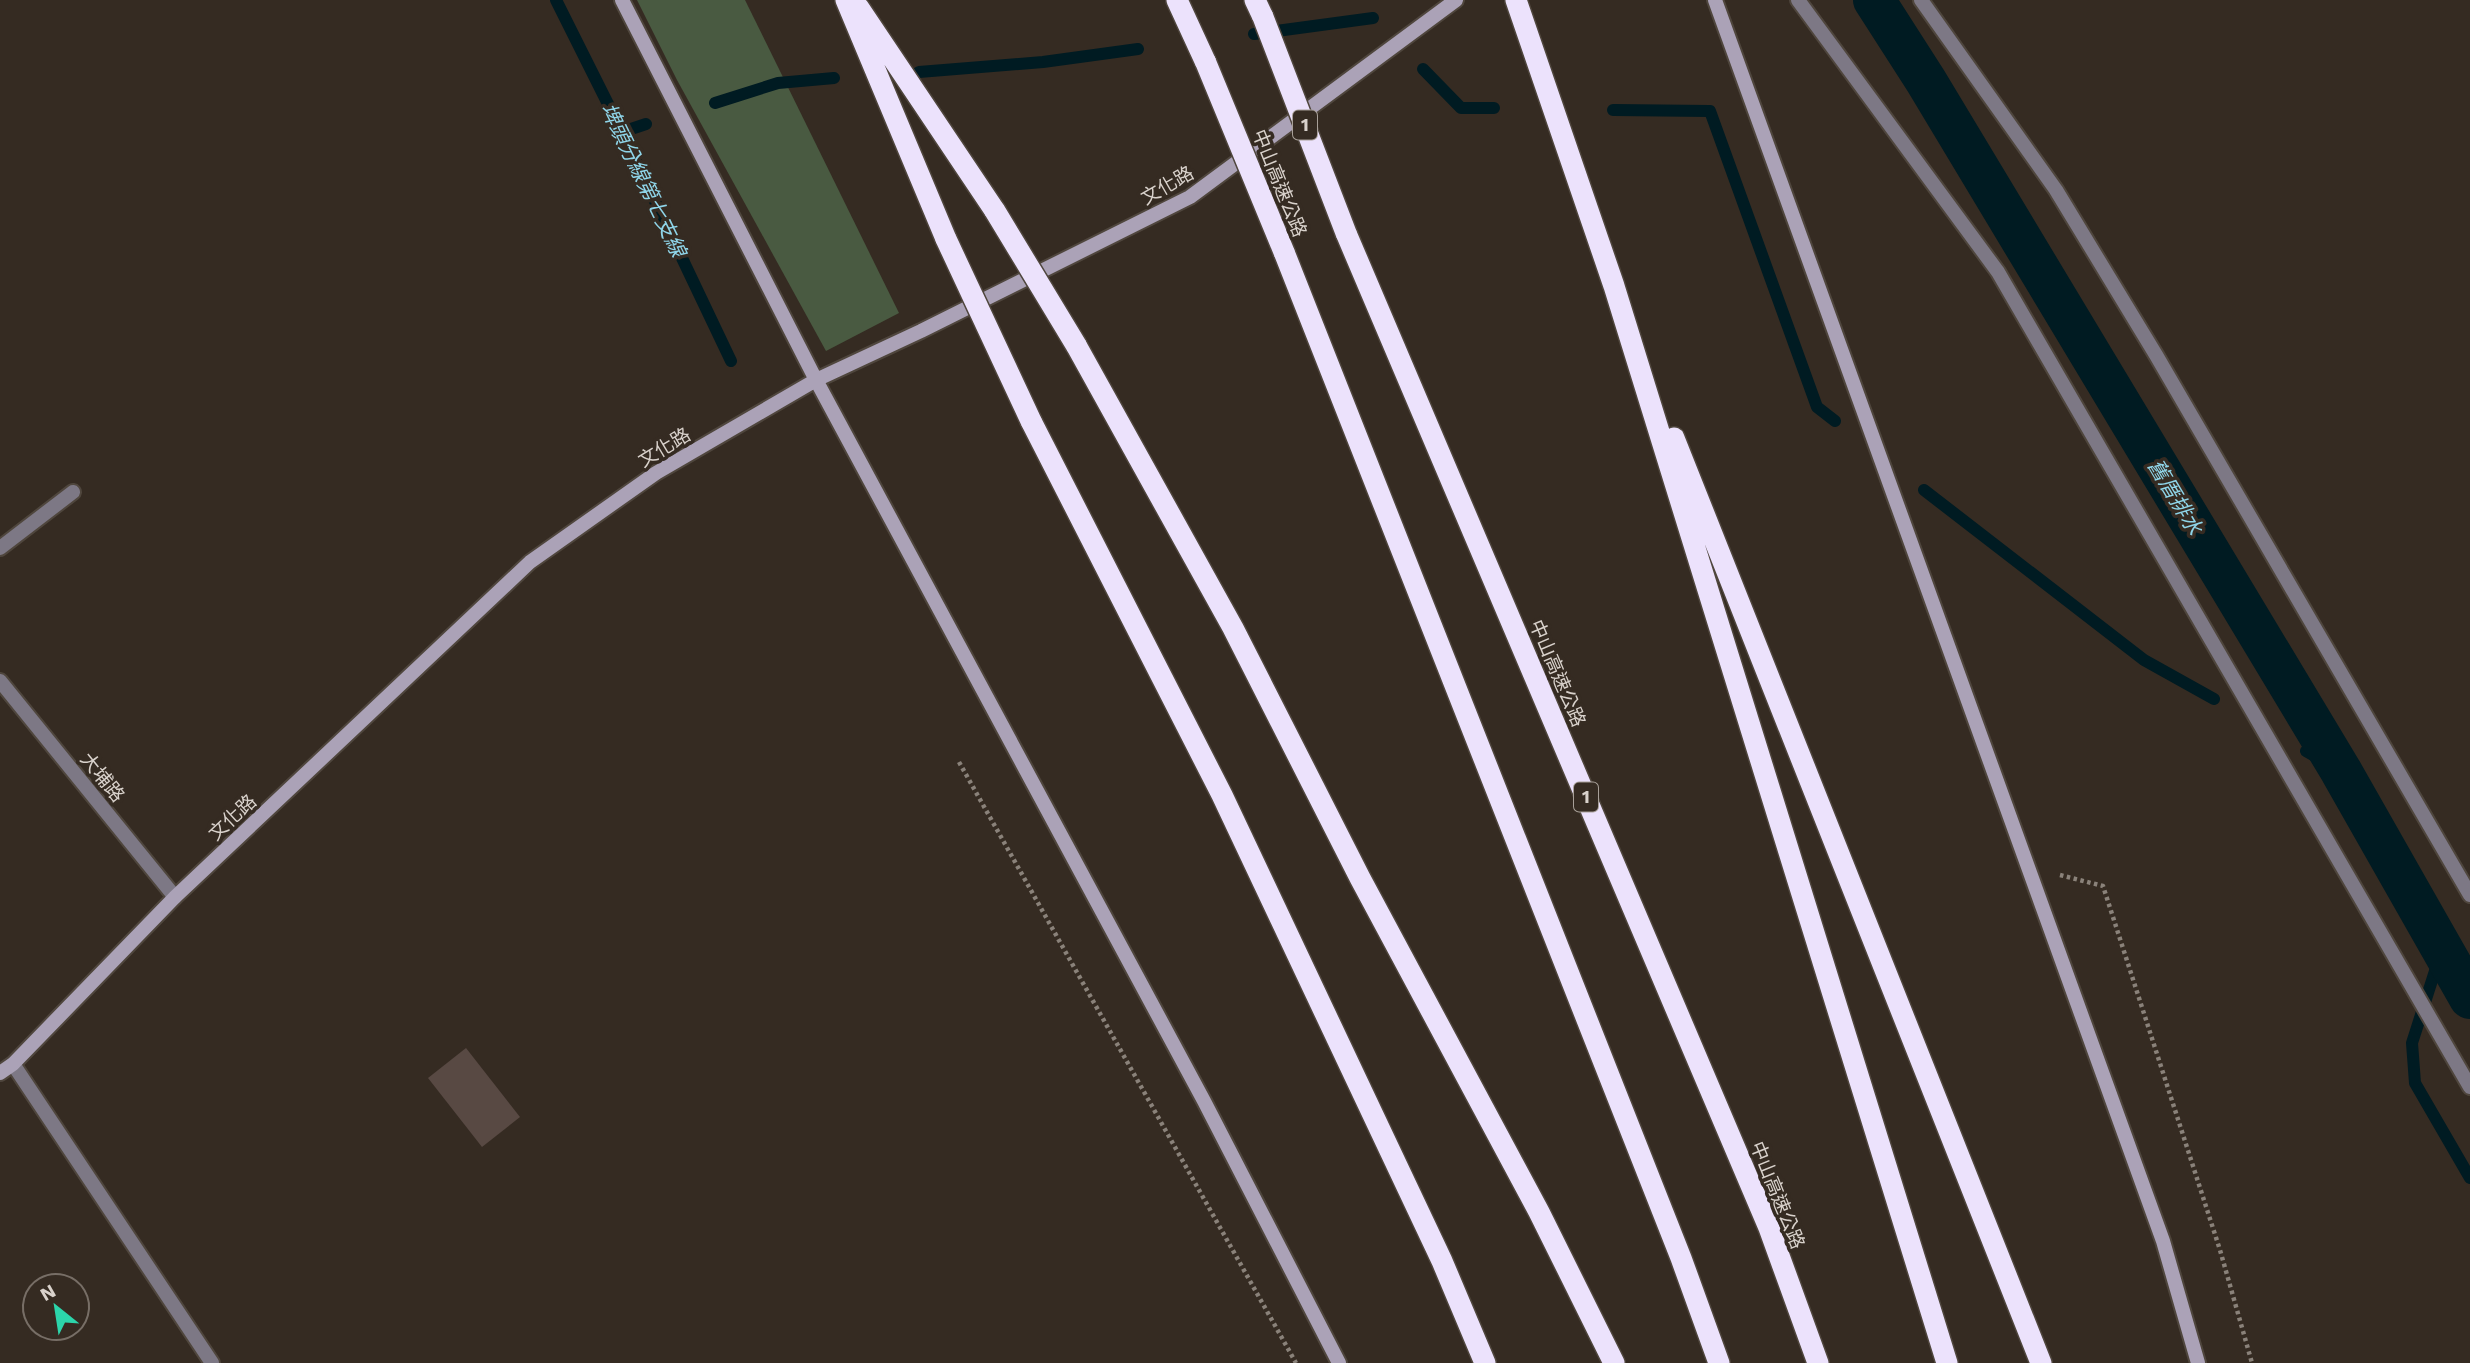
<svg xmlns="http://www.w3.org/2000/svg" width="2470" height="1363" font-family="'Work Sans','Noto Sans TC',sans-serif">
<rect width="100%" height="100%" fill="#352b22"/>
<path fill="#495a41" d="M637 0H745L899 313 826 351 677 80Z"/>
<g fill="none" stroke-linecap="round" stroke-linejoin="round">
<path stroke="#001b22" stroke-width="12" d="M556 0 622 132 731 361
M1254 34 1373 18
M1423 69 1461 108H1494
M919 72 1043 62 1138 49
M715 103 778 83 834 78
M1613 110 1710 111 1817 407 1835 421
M622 132 646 124
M1924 490 2144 660 2214 699
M2306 751 2341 771
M2442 949 2412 1043 2415 1083 2470 1178"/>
<path stroke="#001b22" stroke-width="42" d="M1874 0 1926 81 2341 771 2470 998"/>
</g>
<path fill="#584943" d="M466 1048 520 1117 482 1147 428 1078Z"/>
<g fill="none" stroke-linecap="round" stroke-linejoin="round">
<defs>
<path id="lane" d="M1798 0 1998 272 2470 1087
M1921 0 2056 190 2156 355 2470 895
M0 548 73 492
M0 681 175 897
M13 1064 212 1363"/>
<path id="secondary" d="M622 0 816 380 1204 1101 1339 1363
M1715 0 2163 1241 2198 1363
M0 1073 13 1064 175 897 530 562 656 473 816 380 921 331 1190 197 1456 0"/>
<path id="highway" d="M846 0 946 239
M1177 0 1206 63
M1255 0 1263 17
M1516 0 1614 286 1947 1363
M859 8 995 211
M1346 233 1769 1228 1818 1363
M1284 252 1681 1258 1719 1363
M1076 345 1233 628 1360 878 1539 1212 1614 1363
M1031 421 1222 795 1442 1261 1485 1363
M1674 438 2041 1363"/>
</defs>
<use href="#lane" stroke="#4f463d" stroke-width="18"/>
<use href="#secondary" stroke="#4f463d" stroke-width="18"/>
<use href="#highway" stroke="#4f463d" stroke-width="24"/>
<path stroke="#8a827a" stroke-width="4.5" stroke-dasharray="3.5 3.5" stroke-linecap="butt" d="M959 762 1296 1363
M2060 875 2103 886 2220 1250 2252 1363"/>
<use href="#lane" stroke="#7d7885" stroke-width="14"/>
<use href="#secondary" stroke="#aba2b7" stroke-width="14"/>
<use href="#highway" stroke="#ece2fc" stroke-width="21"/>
<defs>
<path id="highway-bridge" d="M1263 17 1346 233
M1206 63 1284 252
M995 211 1076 345
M946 239 1031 421"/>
</defs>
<use href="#highway-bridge" stroke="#4f463d" stroke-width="24" stroke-linecap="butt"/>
<use href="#highway-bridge" stroke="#ece2fc" stroke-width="21"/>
</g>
<g text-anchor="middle" stroke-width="7" stroke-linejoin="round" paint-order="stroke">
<g fill="#352b22" stroke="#a8a099" stroke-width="2">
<rect x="1293" y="110.5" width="24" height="29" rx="5"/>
<rect x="1574" y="782.5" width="24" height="29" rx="5"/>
</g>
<g font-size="18" font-weight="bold" fill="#d9d2cc">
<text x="1305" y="131">1</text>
<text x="1586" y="803">1</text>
</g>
<g font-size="19" fill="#d9d2cc" stroke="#352b22">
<text transform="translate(1280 183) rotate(68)" y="7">中山高速公路</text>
<text transform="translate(1167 185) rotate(-30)" y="7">文化路</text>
<text transform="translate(664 447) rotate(-31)" y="7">文化路</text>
<text transform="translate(1558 673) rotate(67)" y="7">中山高速公路</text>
<text transform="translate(103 777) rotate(51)" y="7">大埔路</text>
<text transform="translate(232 817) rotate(-43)" y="7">文化路</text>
<text transform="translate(1778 1195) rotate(68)" y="7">中山高速公路</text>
</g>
<g font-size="21" font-style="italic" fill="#8fd5e9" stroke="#352b22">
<text transform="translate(643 180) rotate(64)" y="7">埤頭分線第七支線</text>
<text transform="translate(2175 497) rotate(59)" y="7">舊厝排水</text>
</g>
</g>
<g transform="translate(56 1307) rotate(330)"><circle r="33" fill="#352b22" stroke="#776e66" stroke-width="2"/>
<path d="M0-5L12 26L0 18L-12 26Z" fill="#2cd5ab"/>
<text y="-10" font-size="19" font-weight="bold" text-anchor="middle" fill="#d9d2cc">N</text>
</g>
</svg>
